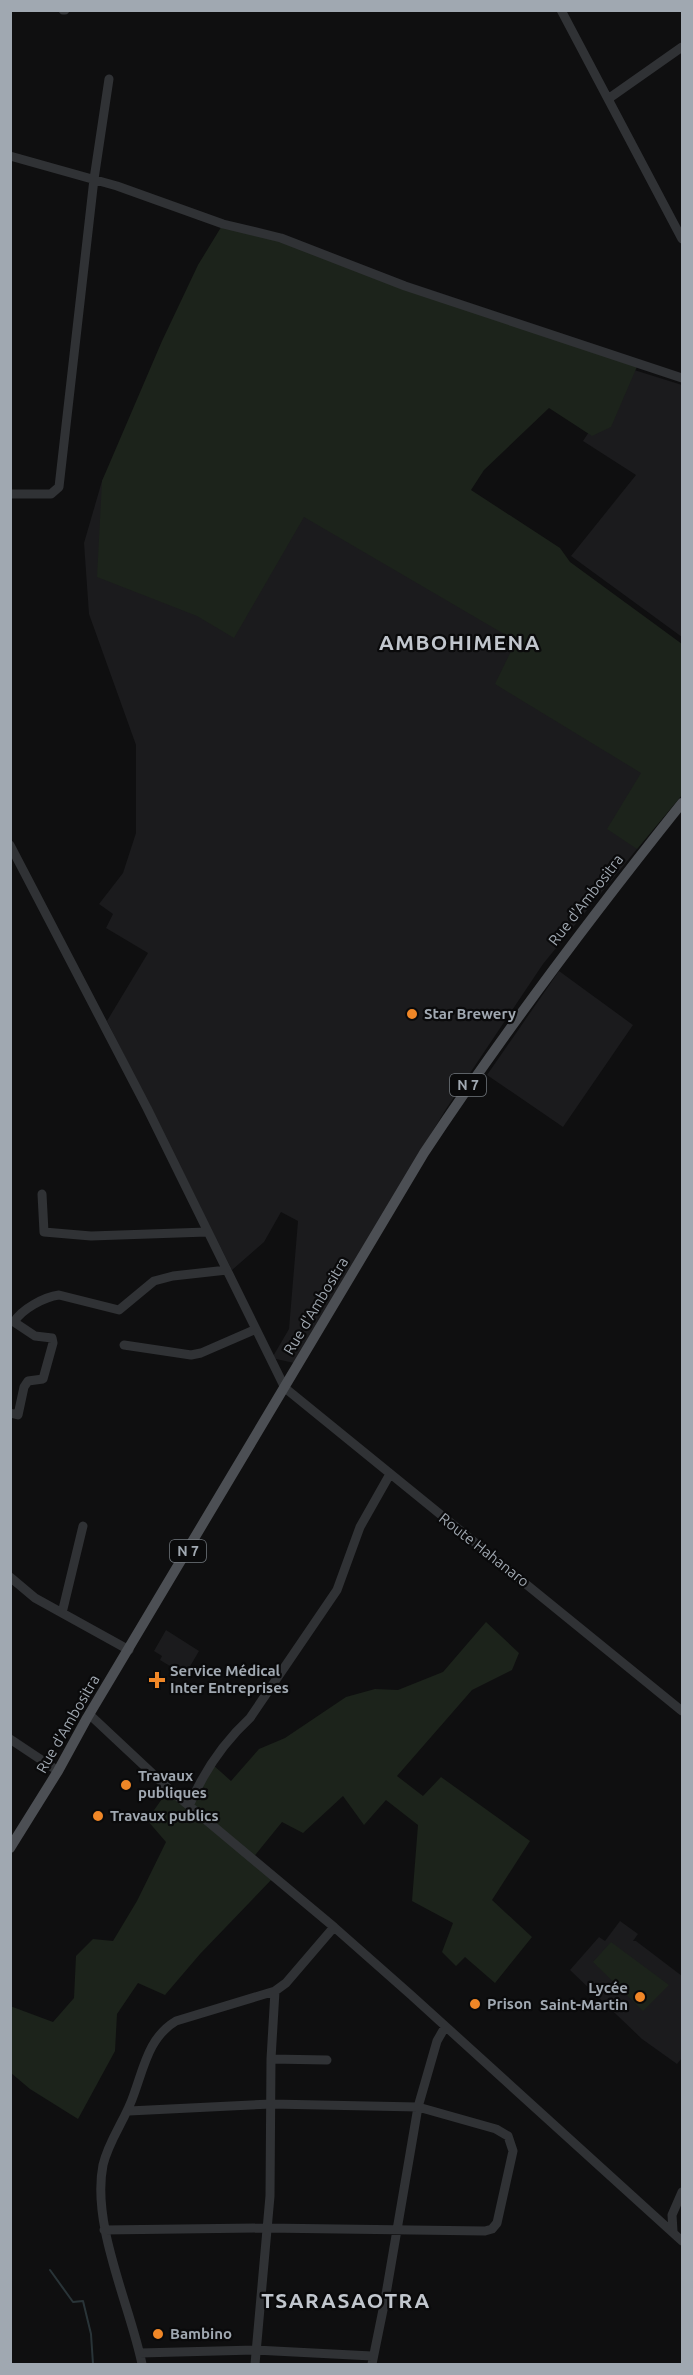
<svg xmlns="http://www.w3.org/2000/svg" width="693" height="2375" font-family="Ubuntu,sans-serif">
<rect width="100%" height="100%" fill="#0f0f10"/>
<path fill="#1b1b1d" d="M199 287 682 735V794L543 964 446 1109 294 1363 272 1358 289 1329 298 1221 281 1212 264 1242 232 1270 107 1021 148 953 106 928 113 914 99 904 123 873 136 833V745L89 614 84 543 102 481Z
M631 369 682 385V637L571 556 636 475 583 441Z
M559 971 633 1025 563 1127 487 1075Z
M166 1630 199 1651 185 1675 160 1660 162 1656 154 1651Z
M620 1921 638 1934 633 1941H636L682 1976V2058L677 2064 642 2039 570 1970 599 1937 605 1941Z"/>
<path fill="#1c231b" d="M223 224 281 238 405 286 639 362 611 427 592 436 549 408 484 470 471 490 560 548 570 562 682 644V795L637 849 607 829 641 773 495 684 516 641 304 517 234 638 197 616 97 577 102 481 162 341 198 265Z
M486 1622 519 1653 512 1670 472 1690 397 1776 423 1796 441 1777 530 1841 492 1900 532 1937 495 1983 465 1957 456 1966 442 1952 453 1923 412 1901 418 1825 386 1800 364 1825 343 1796 303 1833 282 1822 252 1859 273 1878 200 1954 165 1995 138 1983 117 2014 115 2051 78 2119 30 2089 11 2073 10 2006 53 2022 74 1998 76 1956 93 1939 113 1941 137 1901 166 1842 147 1820 169 1789 189 1806 212 1764 231 1781 259 1749 285 1738 346 1697 375 1689 398 1690 443 1672Z
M611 1942 669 1985 643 2011 593 1962Z"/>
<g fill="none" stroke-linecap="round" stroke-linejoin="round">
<path stroke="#293438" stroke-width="2" d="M50 2270 73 2302 83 2301 91 2334 93 2364"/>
<path stroke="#303235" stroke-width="9" d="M63 10H65
M561 10 682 239
M608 99 682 47
M10 156 117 186 223 224 281 238 405 286 682 378
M10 494H51L59 487 94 179 109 79
M10 845 147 1108 285 1388 682 1711
M42 1194 44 1232 91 1236 207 1232
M124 1345 191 1355 201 1353 256 1329
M10 1413 18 1415 24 1387 28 1381 43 1379 53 1343 52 1338 35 1336 14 1322C22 1309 44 1297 59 1295L119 1310 154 1281 173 1276 227 1270
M10 1577 35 1598 129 1650
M62 1613 83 1526
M90 1715 169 1789 334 1927 411 1995 682 2241
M10 1739 58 1771
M189 1806C203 1773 224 1742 250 1718L337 1590 360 1527 390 1474
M271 2059 327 2060
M104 2230 266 2228 485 2231 492 2229 497 2223 513 2151 508 2136 496 2129 418 2107 271 2104 129 2111
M673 2231 672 2215 682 2192
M140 2353 255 2350 372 2356
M142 2364C130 2305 91 2225 103 2165 109 2139 126 2119 134 2094 144 2067 149 2037 176 2021L275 1991 286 1983 334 1927
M255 2364 270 2196 271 2059 275 1991
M372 2364 385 2300 418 2107 437 2041 445 2027"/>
<path stroke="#4c4f54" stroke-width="10" d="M10 1848 58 1771 87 1718 424 1153C504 1032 591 917 682 803"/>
</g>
<g fill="#f08727" stroke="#0a0a0b" stroke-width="2">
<circle cx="412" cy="1014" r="6"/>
<path d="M154 1671h6v6h6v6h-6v6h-6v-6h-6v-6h6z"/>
<circle cx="126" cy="1785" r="6"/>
<circle cx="98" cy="1816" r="6"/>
<circle cx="640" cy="1997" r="6"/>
<circle cx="475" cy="2004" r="6"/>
<circle cx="158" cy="2334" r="6"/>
</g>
<g text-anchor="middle" stroke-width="4.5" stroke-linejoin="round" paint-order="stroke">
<g fill="#0a0a0b" stroke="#73797f" stroke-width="1.5">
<rect x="450" y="1074" width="36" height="22" rx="4.5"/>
<rect x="170" y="1540" width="36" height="22" rx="4.5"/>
</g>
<g font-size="14" font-weight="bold" fill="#a0a8b1">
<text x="468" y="1090">N 7</text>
<text x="188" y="1556">N 7</text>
</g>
<g font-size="15" fill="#a0a8b1" stroke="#0a0a0b">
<text transform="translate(586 900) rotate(-52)" y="5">Rue d'Ambositra</text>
<text transform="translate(316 1306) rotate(-59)" y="5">Rue d'Ambositra</text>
<text transform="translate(484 1550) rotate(38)" y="5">Route Hahanaro</text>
<text transform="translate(68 1724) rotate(-60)" y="5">Rue d'Ambositra</text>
</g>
<g font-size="15" font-weight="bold" fill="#a0a8b1" stroke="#0a0a0b" text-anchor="start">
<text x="424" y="1019">Star Brewery</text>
<text x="170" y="1676">Service Médical<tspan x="170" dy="17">Inter Entreprises</tspan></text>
<text x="138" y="1781">Travaux<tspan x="138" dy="17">publiques</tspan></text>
<text x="110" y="1821">Travaux publics</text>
<text x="628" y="1993" text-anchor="end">Lycée<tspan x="628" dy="17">Saint-Martin</tspan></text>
<text x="487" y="2009">Prison</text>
<text x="170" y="2339">Bambino</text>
</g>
<g font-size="21" font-weight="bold" letter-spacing="1.5" fill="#c1c6cd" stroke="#0a0a0b">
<text x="460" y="650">AMBOHIMENA</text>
<text x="346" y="2308">TSARASAOTRA</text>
</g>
</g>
<rect width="693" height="2375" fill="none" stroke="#a0a8b1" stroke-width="24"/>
</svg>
